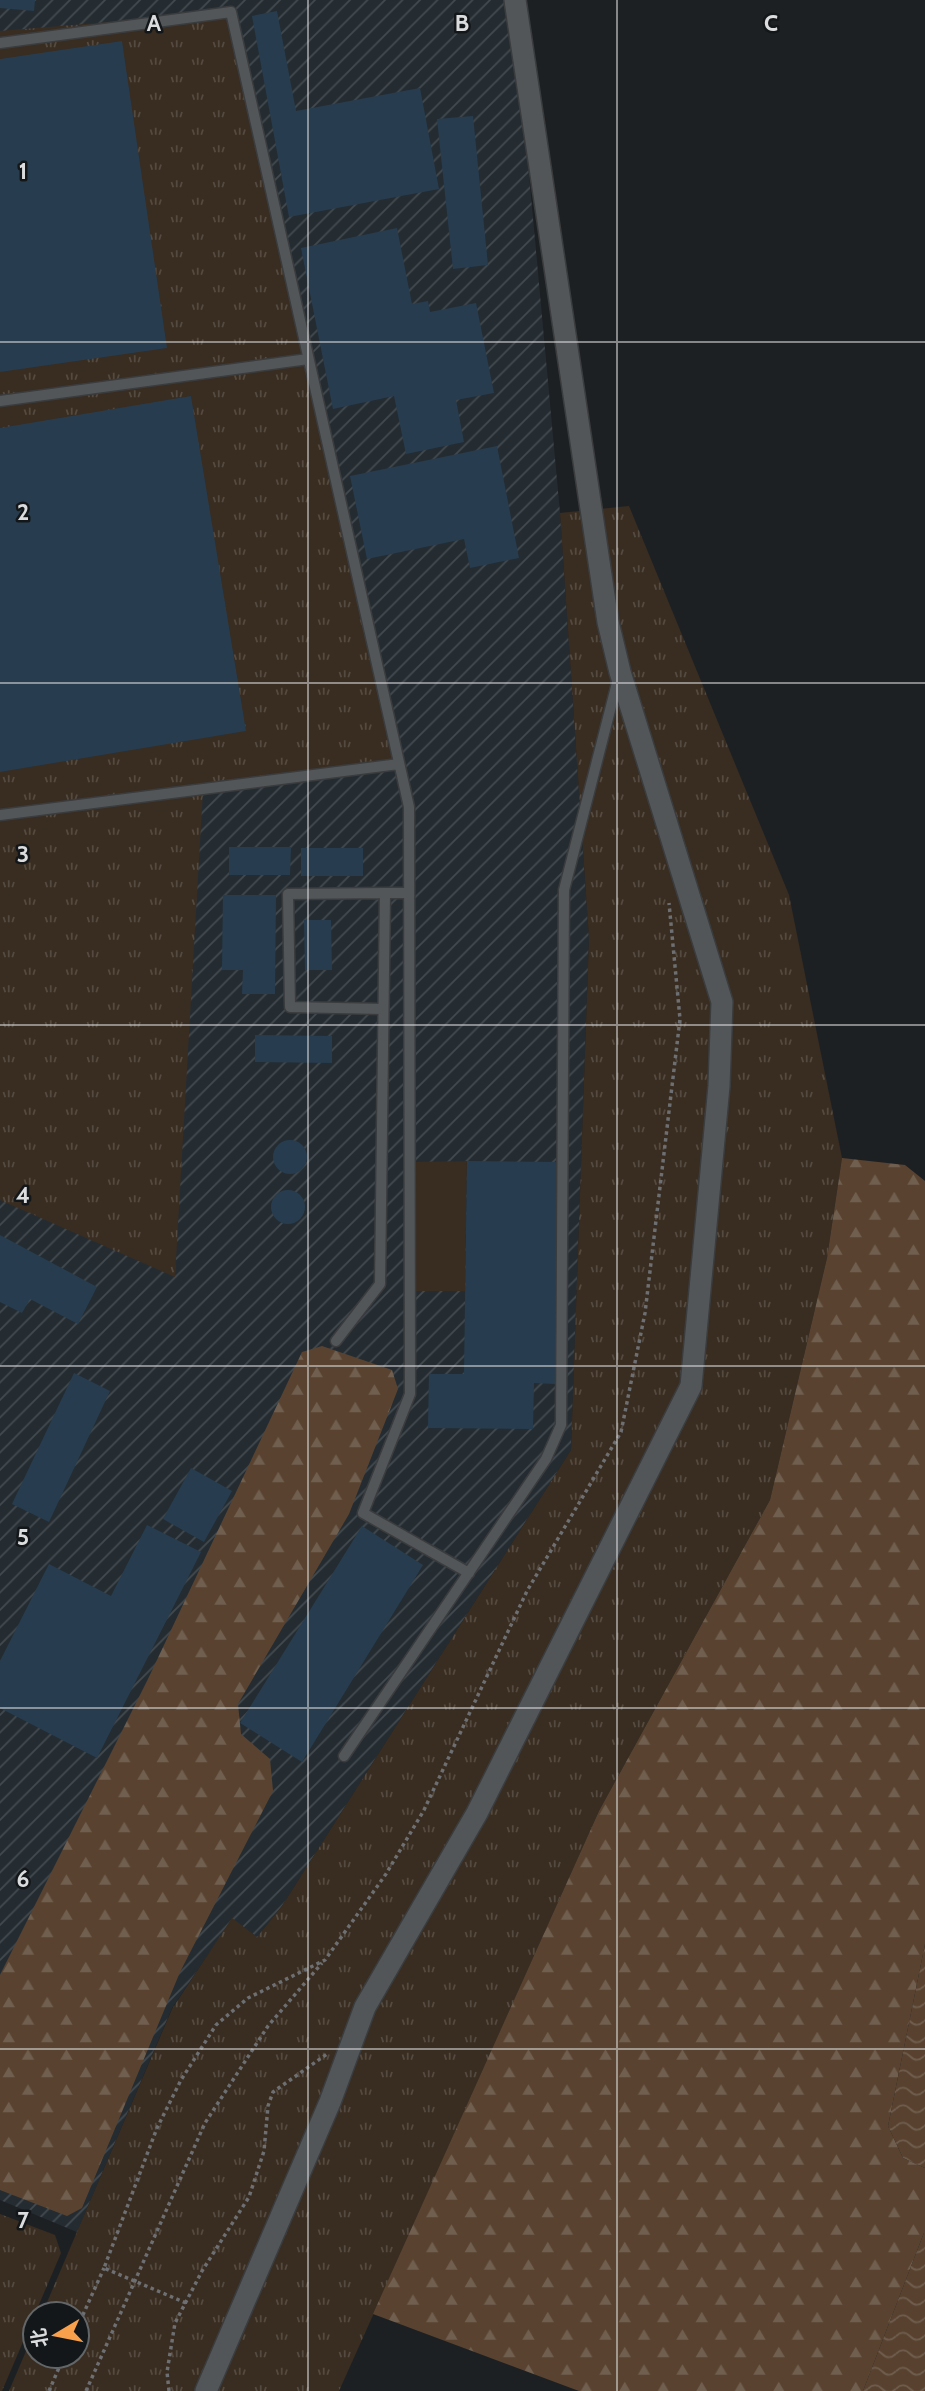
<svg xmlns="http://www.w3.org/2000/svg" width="925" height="2391" font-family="Cabin,'Noto Sans SC',sans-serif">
<defs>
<pattern id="industrial-furrows" width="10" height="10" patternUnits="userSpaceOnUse" patternTransform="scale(1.75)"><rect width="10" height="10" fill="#242c32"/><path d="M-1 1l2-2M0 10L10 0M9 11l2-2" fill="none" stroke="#434a4f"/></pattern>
<pattern id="grass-tufts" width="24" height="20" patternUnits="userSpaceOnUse" patternTransform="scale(1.75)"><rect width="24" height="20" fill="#392c20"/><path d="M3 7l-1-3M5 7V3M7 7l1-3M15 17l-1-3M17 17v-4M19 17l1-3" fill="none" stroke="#554a40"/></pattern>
<pattern id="forest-firs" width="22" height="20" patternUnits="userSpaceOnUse" patternTransform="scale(1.75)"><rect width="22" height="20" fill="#594330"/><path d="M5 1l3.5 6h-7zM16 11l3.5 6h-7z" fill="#705e4e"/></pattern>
<pattern id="water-waves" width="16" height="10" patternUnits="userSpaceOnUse" patternTransform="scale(1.75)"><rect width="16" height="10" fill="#58422f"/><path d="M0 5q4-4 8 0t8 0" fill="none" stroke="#6f5d4d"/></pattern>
</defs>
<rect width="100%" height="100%" fill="#1d2023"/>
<path fill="url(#industrial-furrows)" d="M0 0H513L560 513 589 938 571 1450 282 1906 257 1937 232 1919 172 2008 77 2232 0 2200Z"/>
<path fill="url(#grass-tufts)" d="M231 12 399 764 203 790 175 1277 0 1200V31Z
M629 506 789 895 842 1158 827 1258 770 1500 599 1811 339 2391H9L35 2330V2356H77V2314H42L172 2009 232 1918 257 1937 282 1906 571 1450 589 938 560 513Z
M0 2214 55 2235 61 2253 2 2391H0Z"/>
<path fill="url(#forest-firs)" d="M842 1158 905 1165 925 1181V1944L888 2126 903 2158 925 2168V2230L863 2391H579L373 2314 599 1811 770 1500 827 1258Z
M322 1346 392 1370 398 1389 349 1514 238 1704 241 1734 270 1759 273 1791 180 1972 82 2208 67 2216 0 2190V1975L148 1679 302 1352Z"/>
<path fill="#392c20" d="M467 1161 465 1291H410L409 1162Z"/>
<path fill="url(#water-waves)" d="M925 1944V2168L903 2158 888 2126Z
M925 2230V2391H863Z"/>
<path fill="#273d4f" d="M0 0H35L34 11 0 8Z
M277 11 296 111 420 88 439 189 289 217 252 16Z
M122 41 167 348 0 372V59Z
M473 116 488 265 453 269 437 119Z
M397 228 412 304 428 301 430 312 476 303 494 393 456 400 464 442 406 454 394 396 333 409 301 248Z
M191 396 246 731 0 772V428Z
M497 446 519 558 470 568 464 539 367 559 350 476Z
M229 847H291L290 875H229Z
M301 848H363V876H301Z
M223 895H276L275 994H242L243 970H222Z
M304 920H331L332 970H305Z
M255 1035 332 1036V1063L255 1062Z
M273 1157a17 17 0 1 1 34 0a17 17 0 1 1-34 0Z
M467 1161 557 1162 555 1384 534 1383 533 1429 428 1428 429 1374H464Z
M271 1207a17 17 0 1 1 34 0a17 17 0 1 1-34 0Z
M0 1235 97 1287 78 1324 30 1299 22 1313 0 1302Z
M74 1373 110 1391 49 1522 12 1504Z
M191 1468 232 1491 204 1542 163 1519Z
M147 1525 201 1552 97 1758 0 1708V1661L49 1564 111 1596Z
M362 1526 423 1565 302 1762 240 1723Z"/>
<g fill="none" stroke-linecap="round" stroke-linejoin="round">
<defs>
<path id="lane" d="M0 43 231 12 409 807 410 1394 363 1513 469 1573
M0 401 308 359
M0 815 399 764
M383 1009 290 1007 288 894 385 893
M336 1341 380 1284 385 893H409
M344 1756 546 1459 561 1425 564 890 618 679"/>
<path id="secondary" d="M206 2391 330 2102 365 2007 477 1813 691 1386 719 1086 722 1002 620 672 608 622 515 0"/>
</defs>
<use href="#lane" stroke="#3a3c3e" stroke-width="13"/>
<use href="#secondary" stroke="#3a3c3e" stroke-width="24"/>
<path stroke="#6d6f72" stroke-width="3.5" stroke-dasharray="3.5 3.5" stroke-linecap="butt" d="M186 2303 104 2268 157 2128 181 2080 216 2025 248 1998 325 1960 386 1874 424 1810 527 1591 621 1432 645 1313 680 1019 669 903
M77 2328 104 2268
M49 2391 64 2356
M86 2391 205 2123 268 2026 322 1963
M169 2391 167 2372 175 2323 202 2271 249 2197 264 2151 268 2106 273 2092 327 2054"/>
<use href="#lane" stroke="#535659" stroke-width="10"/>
<use href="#secondary" stroke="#535659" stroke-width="21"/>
</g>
<path fill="none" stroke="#dadcde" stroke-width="2" stroke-opacity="0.55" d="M308 0V2391M617 0V2391M0 342H925M0 683H925M0 1025H925M0 1366H925M0 1708H925M0 2049H925"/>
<g font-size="23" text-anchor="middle" font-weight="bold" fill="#dadcde" stroke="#141719" stroke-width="5" stroke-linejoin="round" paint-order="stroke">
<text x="154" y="31">A</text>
<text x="462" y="31">B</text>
<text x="771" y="31">C</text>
<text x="23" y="179">1</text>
<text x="23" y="520">2</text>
<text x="23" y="862">3</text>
<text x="23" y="1203">4</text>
<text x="23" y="1545">5</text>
<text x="23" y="1887">6</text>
<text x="23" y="2228">7</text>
</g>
<g transform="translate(56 2335) rotate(260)"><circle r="33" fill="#141719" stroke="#636668" stroke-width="2"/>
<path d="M0-5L12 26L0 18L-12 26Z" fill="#f9a04c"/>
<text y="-10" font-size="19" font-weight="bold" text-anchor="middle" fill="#dadcde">北</text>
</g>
</svg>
